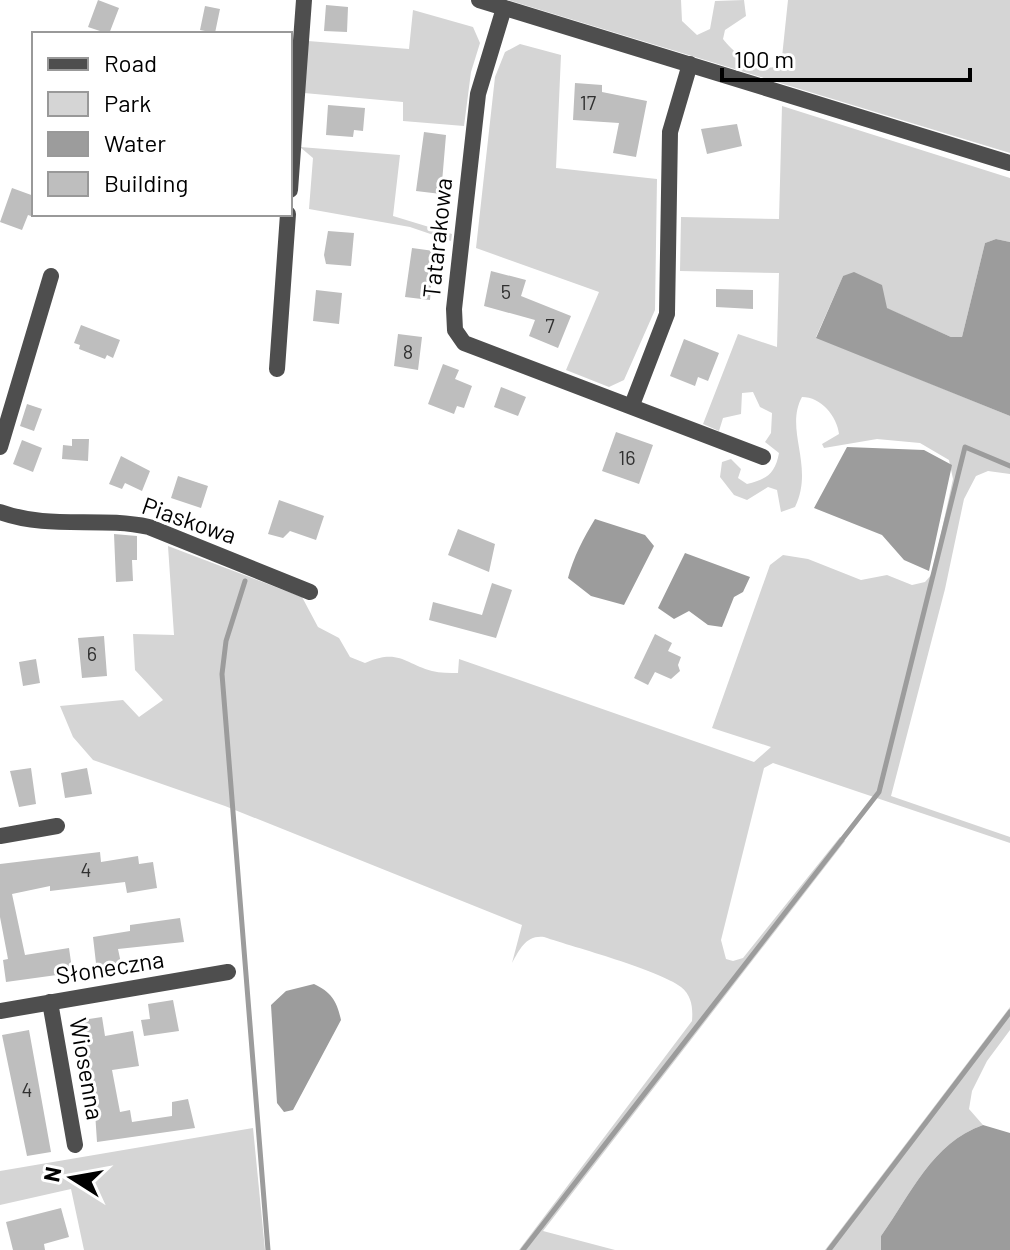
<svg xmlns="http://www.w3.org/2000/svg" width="1010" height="1250" font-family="Barlow,sans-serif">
<rect width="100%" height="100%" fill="#fff"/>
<path fill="#d5d5d5" d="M508 0H681L682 21 697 35 710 29 715 1 744 0 746 16 725 30 723 39C735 54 758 73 778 66L782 57 788 0H1010V153Z
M413 10 473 27 480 43 471 72 464 126 403 121V102L304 93 308 41 409 49Z
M520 44 561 55 556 168 657 179 655 310 624 380 609 387 566 370 599 292 476 248 495 77 505 52Z
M782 106 1010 178V242L996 239 985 243 962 337H951L886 308 843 276 816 337 1010 416V474L988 471 976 476 964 499 945 589 891 796 1010 837V843L773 763 764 768 721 940 726 959 733 961 743 958 840 837 845 841 543 1231 615 1250H519L692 1021C693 1008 692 996 681 987 657 969 576 948 544 937 526 935 520 949 512 963L522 925 225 806 93 760 73 737 60 706 123 700 139 717 163 700 135 670 133 634 174 635 168 546 302 597 318 627 339 638 350 657 365 663C399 648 405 664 432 671 440 673 450 673 458 673L459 659 754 762 771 747 712 728 770 565 783 555 808 559 861 580 887 575 912 585 925 582 932 574 953 479 949 460 920 443 877 439 824 448 822 444 839 434C837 416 821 397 802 397 784 430 815 466 795 507L781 512 777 490 768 487 747 500 734 495 720 477 722 462 731 459 741 469 738 478 747 484C767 479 775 474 779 453L765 442 771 433 772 413 760 407 753 392 742 393 741 414 723 418 719 431 703 424 738 334 777 347 779 273 680 271 681 217 779 219Z
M300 147 400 155 393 216 452 234 451 241 410 227 309 209 313 158Z
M1010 1007V1030L987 1061 972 1091 969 1109 983 1125C932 1143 911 1194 881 1236V1250H825Z
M253 1128 265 1250H84L71 1189 0 1205V1171Z"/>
<path fill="#9c9c9c" d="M996 239 1010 242V416L816 338 843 276 854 272 882 285 887 308 951 337H962L985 243Z
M847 447 924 450 952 465 929 571 904 560 882 535 814 508Z
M595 519 645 535 654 546 624 605 591 596 568 578C573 558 584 537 595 519Z
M685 553 750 577 743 592 734 597 722 627 708 625 689 611 674 619 658 608Z
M314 984C331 992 337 1001 341 1020L293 1110 284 1112 277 1103 271 1005 286 991Z
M983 1125 1010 1133V1250H881V1236C911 1194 932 1143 983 1125Z"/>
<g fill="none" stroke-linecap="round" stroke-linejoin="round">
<path stroke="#9c9c9c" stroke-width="5" d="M245 581 226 641 222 674 268 1250
M523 1250 879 792 965 447 1010 466
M829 1250 1010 1012"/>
</g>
<path fill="#bebebe" d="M98 0 119 8 109 34 88 27Z
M326 5 348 7 347 32 324 31Z
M205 6 220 9 215 33 200 30Z
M575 83 602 85V92L647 101 636 157 613 153 619 123 573 120Z
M328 105 365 108 363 131 354 130 353 137 326 135Z
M737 124 742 146 707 154 701 129Z
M424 132 446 135 441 194 416 191Z
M12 188 34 196V217L28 215 22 230 0 222Z
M328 231 354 233 351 266 326 264 324 255Z
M412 248 434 251 430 300 405 297Z
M491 271 526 280 521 296 571 316 558 348 529 336 535 320 484 306Z
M716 289 753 290V309L716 307Z
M316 290 342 293 339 324 313 321Z
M81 325 120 340 113 358 107 355 105 359 79 349 80 345 74 343Z
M398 334 422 337 418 370 394 366Z
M684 339 719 353 708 381 698 377 695 386 670 376Z
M443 364 459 370 455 379 472 386 464 408 457 406 454 414 428 404Z
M501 387 526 397 518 416 494 407Z
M27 404 42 409 34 431 20 426Z
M616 432 653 445 639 484 602 471Z
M72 439H89L88 461 62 459 63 445 72 446Z
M22 440 42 448 33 472 13 464Z
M121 456 150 471 142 491 125 483 122 489 109 484Z
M178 476 208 486 201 508 171 498Z
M279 500 324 516 316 540 290 531 283 538 268 534Z
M458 529 495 544 489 572 448 555Z
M114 534 137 536V560H132L133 581 116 582Z
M492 583 512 590 496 638 429 620 433 602 482 615Z
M655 634 672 643 668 651 681 657 678 665 680 671 671 679 655 672 648 685 634 678Z
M104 636 107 676 82 678 78 638Z
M36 659 40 683 23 686 19 662Z
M31 768 36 804 19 807 10 771Z
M87 768 92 794 65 798 61 773Z
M100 852 101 862 138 856 139 864 153 862 157 888 127 893 125 882 50 891V886L12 894 25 955 69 948 72 969 63 970 64 974 6 982 3 960 8 959 0 917V864Z
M180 918 184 942 118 949 122 968 97 972 93 937 130 931V925Z
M173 1000 179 1031 144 1036 141 1020 150 1019 148 1004Z
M102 1017 105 1036 133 1031 139 1066 112 1070 120 1112 130 1110 132 1122 172 1116V1102L188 1099 195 1128 97 1142 94 1097 88 1087 76 1021Z
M29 1030 51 1152 27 1156 2 1035Z
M61 1208 69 1237 44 1244 45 1250H13L6 1222Z"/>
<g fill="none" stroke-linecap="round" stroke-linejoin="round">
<path stroke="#4e4e4e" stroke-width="16" d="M479 0 1010 163
M504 8 478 94 454 309 455 330 464 343 763 457
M290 190 304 0
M277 369 288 214
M632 405 667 314 670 132 690 64
M0 447 51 276
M0 512C50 530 99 516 149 527L310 592
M0 836 57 826
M50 1002 75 1145
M0 1011 228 972"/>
</g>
<g text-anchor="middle" stroke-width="6" stroke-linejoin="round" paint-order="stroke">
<g font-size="20" fill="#303030">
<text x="588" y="110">17</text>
<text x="506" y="299">5</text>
<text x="550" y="333">7</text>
<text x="408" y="359">8</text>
<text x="627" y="465">16</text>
<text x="92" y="661">6</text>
<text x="86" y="877">4</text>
<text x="27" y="1097">4</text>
</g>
<g font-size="24" fill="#000" stroke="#fff">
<text transform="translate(438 238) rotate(-84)" y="8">Tatarakowa</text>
<text transform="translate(189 521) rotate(19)" y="8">Piaskowa</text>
<text transform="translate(110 968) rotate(-9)" y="8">Słoneczna</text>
<text transform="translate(86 1069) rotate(80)" y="8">Wiosenna</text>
</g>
</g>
<rect x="32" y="32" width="260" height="184" fill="#ffffff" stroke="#999999" stroke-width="2"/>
<rect x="48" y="58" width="40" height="12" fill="#4e4e4e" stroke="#999999" stroke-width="2"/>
<text x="104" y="72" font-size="24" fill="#000000">Road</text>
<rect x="48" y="92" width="40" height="24" fill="#d5d5d5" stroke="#999999" stroke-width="2"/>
<text x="104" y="112" font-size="24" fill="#000000">Park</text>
<rect x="48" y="132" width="40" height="24" fill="#9c9c9c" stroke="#999999" stroke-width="2"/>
<text x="104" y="152" font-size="24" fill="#000000">Water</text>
<rect x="48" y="172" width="40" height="24" fill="#bebebe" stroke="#999999" stroke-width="2"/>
<text x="104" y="192" font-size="24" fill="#000000">Building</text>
<g transform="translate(72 1178) rotate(281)" stroke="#ffffff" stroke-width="6" paint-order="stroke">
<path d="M0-6L14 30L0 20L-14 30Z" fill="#000000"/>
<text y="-12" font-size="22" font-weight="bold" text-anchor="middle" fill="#000000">N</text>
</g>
<path d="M722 68v12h248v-12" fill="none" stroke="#000000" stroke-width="4"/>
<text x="734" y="68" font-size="24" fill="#000000" stroke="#ffffff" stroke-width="6" paint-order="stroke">100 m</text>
</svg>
